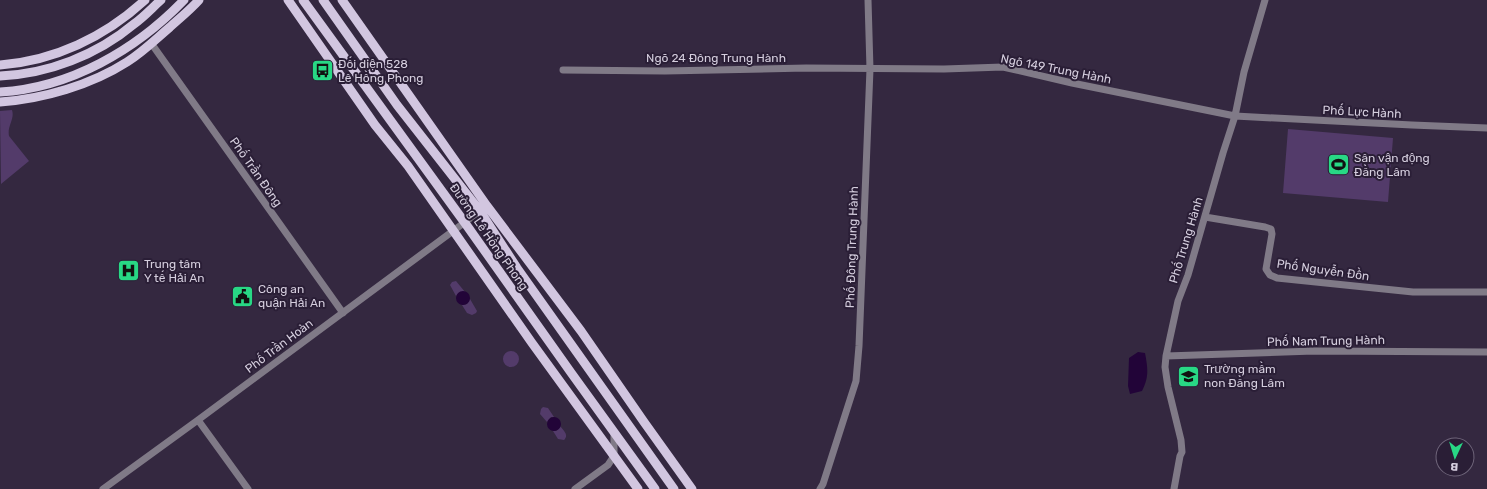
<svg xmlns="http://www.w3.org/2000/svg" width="1487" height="489" font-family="Rubik,sans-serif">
<rect width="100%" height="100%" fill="#342840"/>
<path fill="#533b6a" d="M12 110C15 119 7 126 9 136L29 161 1 184 0 111Z
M1288 129 1393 138 1388 202 1283 193Z
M456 281 465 292 459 293 456 296 450 285 452 282Z
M470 299 477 311 476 313 472 315 467 313 462 305 467 304Z
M503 359a8 8 0 1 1 16 0a8 8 0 1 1-16 0Z
M543 407 548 408 554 417H551L547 422 540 414 541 409Z
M560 426C564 431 569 435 564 440L558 439 553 431H556Z"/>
<path fill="#220438" d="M456 298a7 7 0 1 1 14 0a7 7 0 1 1-14 0Z
M1138 352 1145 353C1148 369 1149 377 1142 391L1130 394 1128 386 1129 358Z
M547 424a7 7 0 1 1 14 0a7 7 0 1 1-14 0Z"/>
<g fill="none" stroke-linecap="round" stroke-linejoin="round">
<path stroke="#807a87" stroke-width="7" d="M151 43 343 313
M563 70 665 71 806 68 944 69 1003 67 1072 83 1235 116 1412 125 1487 128
M1205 217 1265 227 1271 229 1272 234 1266 269 1270 275 1277 278 1413 292H1487
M1166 356 1314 351 1487 352
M198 420 248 489
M103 489 198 420 484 208
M575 489 608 465 614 456V432
M820 489 823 484 856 381 859 346 870 69 868 0
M1174 489 1180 456 1182 452 1181 440 1168 387 1165 367 1166 356 1178 301 1188 275 1223 153 1235 116 1244 72 1265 0"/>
<path stroke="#d2c6e0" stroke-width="9" d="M288 0 375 125 408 166 532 343 638 489
M303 0 465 223 572 374 655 489
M323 0 397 105 480 211 517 268 674 489
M342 0 487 206 581 331 644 422 692 489
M0 65C54 61 105 37 145 0
M0 76C48 74 97 55 134 24 144 17 152 8 161 0
M0 92C70 88 136 50 184 0
M0 102C43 99 91 85 127 62 143 52 156 39 170 27 180 18 190 10 199 0"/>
</g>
<defs>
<symbol id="bus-square" viewBox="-11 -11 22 22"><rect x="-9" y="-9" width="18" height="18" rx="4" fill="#28d885" stroke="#2a1e36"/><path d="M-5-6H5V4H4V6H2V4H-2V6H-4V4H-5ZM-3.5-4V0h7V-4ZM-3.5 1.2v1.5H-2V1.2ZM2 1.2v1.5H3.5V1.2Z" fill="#111"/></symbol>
<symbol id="stadium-square" viewBox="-11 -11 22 22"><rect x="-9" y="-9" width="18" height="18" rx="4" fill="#28d885" stroke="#2a1e36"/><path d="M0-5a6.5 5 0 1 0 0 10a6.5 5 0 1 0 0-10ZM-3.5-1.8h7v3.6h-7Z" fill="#111"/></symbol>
<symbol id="hospital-square" viewBox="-11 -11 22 22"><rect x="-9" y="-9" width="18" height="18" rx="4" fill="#28d885" stroke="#2a1e36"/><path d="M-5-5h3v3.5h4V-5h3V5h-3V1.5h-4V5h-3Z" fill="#111"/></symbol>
<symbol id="civic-square" viewBox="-11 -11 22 22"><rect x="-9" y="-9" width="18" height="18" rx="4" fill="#28d885" stroke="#2a1e36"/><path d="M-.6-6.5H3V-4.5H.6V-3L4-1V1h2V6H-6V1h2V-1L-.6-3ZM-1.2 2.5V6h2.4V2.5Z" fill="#111"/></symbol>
<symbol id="school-square" viewBox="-11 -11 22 22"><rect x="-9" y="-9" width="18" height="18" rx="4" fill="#28d885" stroke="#2a1e36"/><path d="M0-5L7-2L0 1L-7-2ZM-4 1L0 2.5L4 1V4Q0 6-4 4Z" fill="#111"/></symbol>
</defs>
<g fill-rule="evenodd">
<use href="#bus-square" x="310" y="58" width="25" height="25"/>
<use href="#stadium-square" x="1326" y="152" width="25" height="25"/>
<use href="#hospital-square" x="116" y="258" width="25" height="25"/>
<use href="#civic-square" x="230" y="284" width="25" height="25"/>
<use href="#school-square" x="1176" y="364" width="25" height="25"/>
</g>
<g text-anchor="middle" stroke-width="4" stroke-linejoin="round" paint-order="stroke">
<g font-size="12" fill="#d5cede" stroke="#2a1e36">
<text x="716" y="62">Ngõ 24 Đông Trung Hành</text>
<text transform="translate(1056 69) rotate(11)" y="4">Ngõ 149 Trung Hành</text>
<text transform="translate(1362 112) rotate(3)" y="4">Phố Lực Hành</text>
<text transform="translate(256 172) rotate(55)" y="4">Phố Trần Đông</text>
<text transform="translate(489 237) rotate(55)" y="4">Đường Lê Hồng Phong</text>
<text transform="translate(1186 240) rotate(-73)" y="4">Phố Trung Hành</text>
<text transform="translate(852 247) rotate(-88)" y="4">Phố Đông Trung Hành</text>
<text transform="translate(1323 270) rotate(8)" y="4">Phố Nguyễn Đồn</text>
<text transform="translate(1326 341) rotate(-1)" y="4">Phố Nam Trung Hành</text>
<text transform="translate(279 346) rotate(-37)" y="4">Phố Trần Hoàn</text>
</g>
<g font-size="12" fill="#d5cede" stroke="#2a1e36" text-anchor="start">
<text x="338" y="68">Đối diện 528<tspan x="338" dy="14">Lê Hồng Phong</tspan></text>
<text x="1354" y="162">Sân vận động<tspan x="1354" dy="14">Đằng Lâm</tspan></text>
<text x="144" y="268">Trung tâm<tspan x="144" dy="14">Y tế Hải An</tspan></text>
<text x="258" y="293">Công an<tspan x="258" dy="14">quận Hải An</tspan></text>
<text x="1204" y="373">Trường mầm<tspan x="1204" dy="14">non Đằng Lâm</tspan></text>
</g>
</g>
<g transform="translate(1455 457) rotate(184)"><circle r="19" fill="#2a1e36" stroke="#6e6479"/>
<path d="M0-3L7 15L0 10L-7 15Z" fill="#28d885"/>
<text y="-6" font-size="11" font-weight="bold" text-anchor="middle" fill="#d5cede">B</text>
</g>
</svg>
